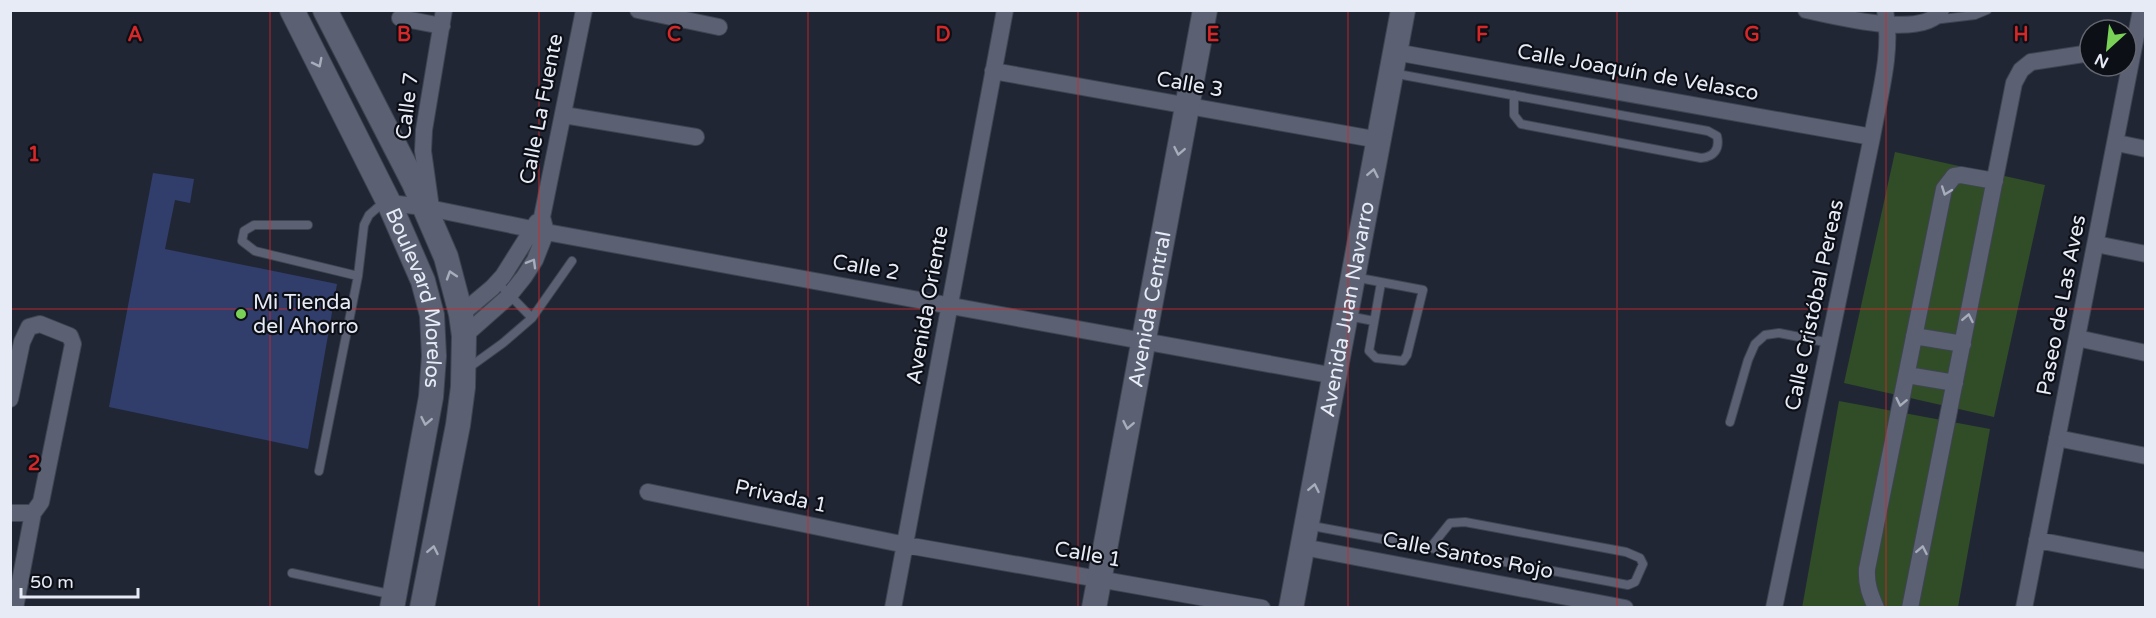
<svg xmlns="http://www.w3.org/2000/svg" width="2156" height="618" font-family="'Varela Round',sans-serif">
<rect width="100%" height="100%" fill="#212635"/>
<path fill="#314d28" d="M1895 152 2045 185 1994 417 1844 383Z
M1839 401 1990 429 1958 607 1802 608Z"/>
<path fill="#313e6b" d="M153 173 194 179 190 203 175 200 165 249 337 284 308 449 109 407Z"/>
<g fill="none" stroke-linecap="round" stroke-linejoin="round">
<defs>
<path id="lane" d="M1933 20 1975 15 1987 10
M1392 73C1498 92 1603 112 1708 131L1717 136C1720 149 1714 157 1701 158L1521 124 1514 115V95
M308 225H254L244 231 242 241 255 251 358 276
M1354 277 1423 290 1407 355 1403 361 1376 358 1369 351 1381 283
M497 282 532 318
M1348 316 1374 321
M467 369 503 343 532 318 572 261
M1730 422 1748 360 1755 344 1765 335 1779 333 1830 343
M319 471 358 276 364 225 369 215 377 208 386 204
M1307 525 1628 585 1635 582 1643 564 1640 558 1626 552 1465 522 1450 523 1430 548
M292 573 394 595"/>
<path id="street" d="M638 10 719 27
M1806 10C1834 16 1925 40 1941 10
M400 18 442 26
M1395 52 1872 137
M993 71 1379 140
M564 115 696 137
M2117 143 2146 149
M389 203 424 207 546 232 1335 376
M431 208 423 151 424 130 444 10
M2096 244 2146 254
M461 314 492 288 503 276 537 222
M464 336 508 297 524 277 535 260 546 232 542 217 584 10
M1914 336 1963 344
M2077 338 2146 353
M1907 375 1955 383
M10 399 22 342 29 327 40 324 70 336 73 344 41 502 33 513H10
M2057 438 2146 456
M648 492 906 545 1262 608
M2037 540 2146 561
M1303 547 1625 608
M15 608 33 513
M893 608 1005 10
M1774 608 1872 137C1879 97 1893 51 1885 10
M1876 608C1870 594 1866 584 1867 569L1944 189 1954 176 1961 175 1995 181
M1910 608 2014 83 2021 70 2031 62 2090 53
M2024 608 2141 10"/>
<g id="secondary">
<path id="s1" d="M292 10 389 203 423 281 432 315 434 356 431 397 392 608"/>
<path d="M325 10 414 183 446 257 461 314 464 336 463 387 458 425 422 608"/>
<path id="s2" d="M1094 608 1205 10"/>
<path id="s3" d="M1291 608 1403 10"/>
</g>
</defs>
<use href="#lane" stroke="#3f4451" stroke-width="10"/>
<use href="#street" stroke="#3f4451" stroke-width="18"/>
<use href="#secondary" stroke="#3f4451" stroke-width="26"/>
<use href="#lane" stroke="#5b6173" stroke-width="8"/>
<use href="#street" stroke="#5b6173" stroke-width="16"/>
<use href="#secondary" stroke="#5b6173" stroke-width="24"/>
</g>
<defs><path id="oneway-chevron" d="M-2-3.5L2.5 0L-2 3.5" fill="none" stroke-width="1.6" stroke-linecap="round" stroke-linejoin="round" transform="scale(1.5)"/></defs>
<g stroke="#a8adbb">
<use href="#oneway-chevron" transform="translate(318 63) rotate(63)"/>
<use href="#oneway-chevron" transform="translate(1179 151) rotate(101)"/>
<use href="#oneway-chevron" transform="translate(1373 173) rotate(-79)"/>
<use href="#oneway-chevron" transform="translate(1946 191) rotate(110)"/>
<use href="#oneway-chevron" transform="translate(532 263) rotate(-60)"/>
<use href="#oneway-chevron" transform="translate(451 275) rotate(-108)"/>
<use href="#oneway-chevron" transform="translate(1968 318) rotate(-79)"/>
<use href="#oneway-chevron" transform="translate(1901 402) rotate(102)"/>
<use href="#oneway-chevron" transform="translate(426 421) rotate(101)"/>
<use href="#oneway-chevron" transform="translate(1128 425) rotate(101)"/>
<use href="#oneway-chevron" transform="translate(1314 488) rotate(-79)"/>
<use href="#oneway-chevron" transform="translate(433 550) rotate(-79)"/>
<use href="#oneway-chevron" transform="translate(1922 550) rotate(-79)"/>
</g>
<path fill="none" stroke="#d62828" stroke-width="1.5" stroke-opacity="0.55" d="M270 10V608M539 10V608M808 10V608M1078 10V608M1348 10V608M1617 10V608M1886 10V608M10 309H2146"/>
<circle fill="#79d157" stroke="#0d0f16" stroke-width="2" cx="241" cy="314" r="6"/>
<g text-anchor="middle" stroke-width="4.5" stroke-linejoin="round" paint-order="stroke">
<g font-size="21" fill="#e7ebf6" stroke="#0d0f16">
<text transform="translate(1638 72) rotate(10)" y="7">Calle Joaquín de Velasco</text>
<text transform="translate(1190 84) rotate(10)" y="7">Calle 3</text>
<text transform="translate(407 106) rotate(-83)" y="7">Calle 7</text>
<text transform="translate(541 109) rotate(-79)" y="7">Calle La Fuente</text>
<text transform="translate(866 267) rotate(10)" y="7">Calle 2</text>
<text dy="7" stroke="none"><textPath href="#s1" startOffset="316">Boulevard Morelos</textPath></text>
<text transform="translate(927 305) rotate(-80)" y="7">Avenida Oriente</text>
<text transform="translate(1814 305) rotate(-78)" y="7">Calle Cristóbal Pereas</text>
<text transform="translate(2061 305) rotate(-79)" y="7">Paseo de Las Aves</text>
<text dy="7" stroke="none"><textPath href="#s2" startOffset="304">Avenida Central</textPath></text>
<text dy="7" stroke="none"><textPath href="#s3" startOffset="304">Avenida Juan Navarro</textPath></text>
<text transform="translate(781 496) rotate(12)" y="7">Privada 1</text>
<text transform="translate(1088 554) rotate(10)" y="7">Calle 1</text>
<text transform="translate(1468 555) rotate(11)" y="7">Calle Santos Rojo</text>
</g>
<g font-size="21" fill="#e7ebf6" stroke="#0d0f16" text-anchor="start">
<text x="253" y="309">Mi Tienda<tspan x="253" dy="24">del Ahorro</tspan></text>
</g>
</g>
<g font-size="20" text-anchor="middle" font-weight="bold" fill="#d62828" stroke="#0d0f16" stroke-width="4.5" stroke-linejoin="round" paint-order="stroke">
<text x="135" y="41">A</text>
<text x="404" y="41">B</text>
<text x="674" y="41">C</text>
<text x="943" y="41">D</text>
<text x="1213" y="41">E</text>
<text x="1482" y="41">F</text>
<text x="1752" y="41">G</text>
<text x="2021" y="41">H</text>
<text x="34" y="161">1</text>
<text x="34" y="470">2</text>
</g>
<rect width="2156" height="618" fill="none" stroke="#e7ebf6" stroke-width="24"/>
<g transform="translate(2108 48) rotate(207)"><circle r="28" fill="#0d0f16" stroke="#646770" stroke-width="1.5"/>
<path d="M0-4.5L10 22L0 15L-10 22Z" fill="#79d157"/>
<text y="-9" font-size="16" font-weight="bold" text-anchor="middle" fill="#e7ebf6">N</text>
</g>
<path d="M21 588v9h117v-9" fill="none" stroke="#e7ebf6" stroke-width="3"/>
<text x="30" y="588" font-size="18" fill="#e7ebf6" stroke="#0d0f16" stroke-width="4.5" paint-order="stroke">50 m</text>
</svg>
